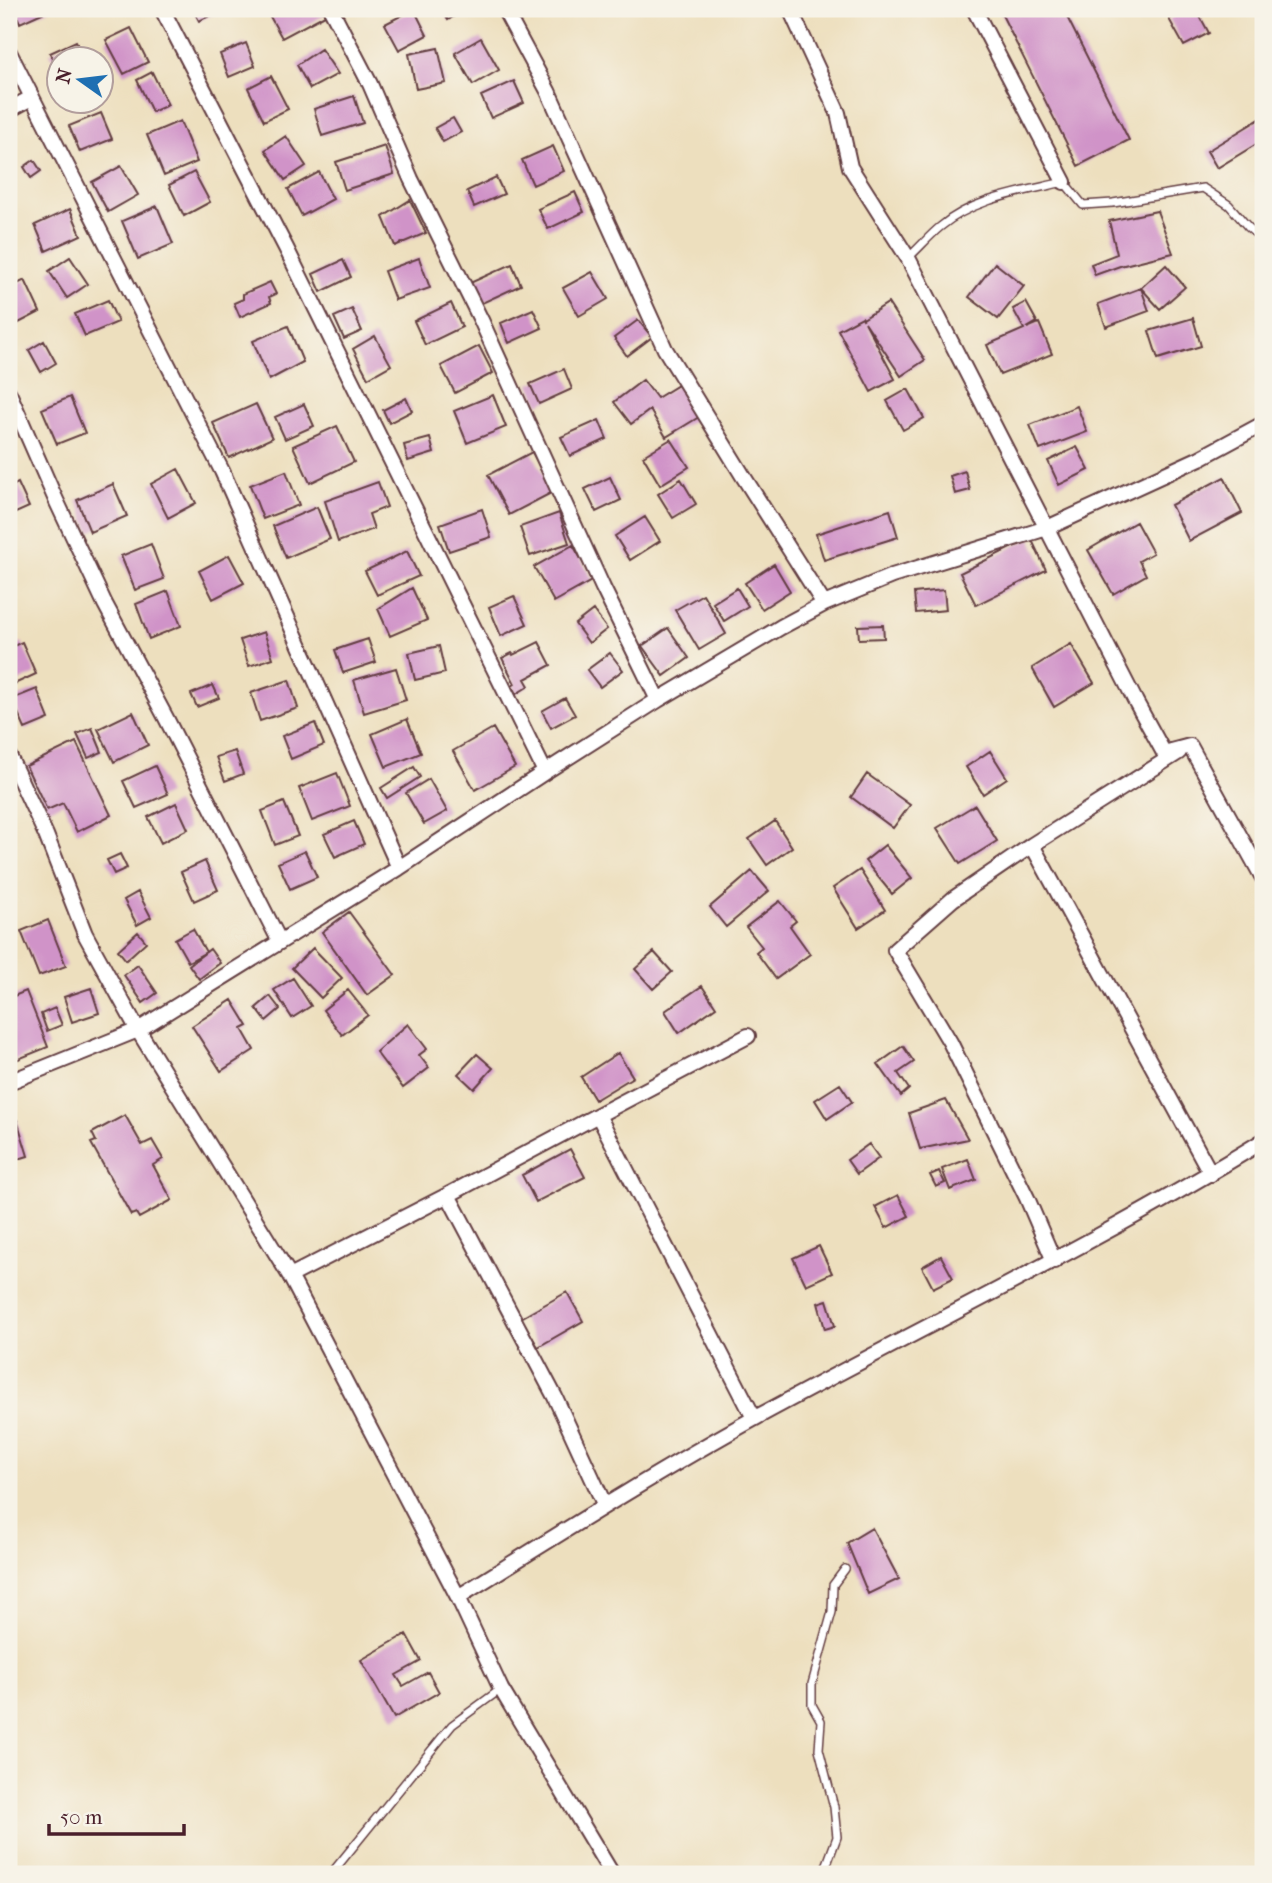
<svg xmlns="http://www.w3.org/2000/svg" width="1272" height="1883" font-family="'IM FELL French Canon',serif">
<rect width="100%" height="100%" fill="#f7f3e8"/>
<filter id="ink" filterUnits="userSpaceOnUse"><feTurbulence type="fractalNoise" baseFrequency=".0143" numOctaves="2"/><feDisplacementMap in="SourceGraphic" scale="14" xChannelSelector="R" yChannelSelector="G"/><feConvolveMatrix kernelMatrix="1 2 1 2 8 2 1 2 1" color-interpolation-filters="sRGB"/></filter>
<filter id="wash" filterUnits="userSpaceOnUse"><feTurbulence type="fractalNoise" baseFrequency=".00686" numOctaves="4" result="noise"/><feDisplacementMap in="SourceGraphic" scale="28" xChannelSelector="R" yChannelSelector="G"/><feGaussianBlur stdDeviation="1.57" result="paint"/><feColorMatrix in="noise" values="0 0 0 0 0 0 0 0 0 0 0 0 0 0 0 0 0 1.4 0 .05"/><feComposite in="paint" operator="in"/></filter>
<g filter="url(#wash)">
<rect width="100%" height="100%" fill="#eddfbe"/>
<g id="blocks">
<path fill="#d093c8" d="M14 9H51L20 23Z
M193 9H224L199 21Z
M276 9H322L325 15 282 38 268 13Z
M414 9 427 35 399 50 385 24Z
M441 9H465L448 20Z
M999 9H1063L1129 140 1078 166Z
M1187 9H1196L1209 33 1184 46 1169 19Z
M131 28 148 62 124 74 106 40Z
M481 38 499 70 473 85 455 53Z
M76 41 85 60H60V75L50 53Z
M246 43 255 66 229 77 220 54Z
M438 48 446 83 416 89 409 54Z
M321 49 338 74 310 89 297 65Z
M152 72 168 105 152 112 137 80Z
M271 76 288 109 264 121 248 88Z
M514 81 524 103 491 118 481 96Z
M354 96 363 123 322 136 314 109Z
M101 113 112 139 80 152 69 126Z
M1263 117V140L1217 168 1207 151Z
M453 118 461 132 443 142 435 128Z
M180 121 197 162 164 176 147 135Z
M286 136 306 166 285 180 265 150Z
M385 146 394 174 345 190 336 162Z
M553 146 564 171 533 185 522 160Z
M34 160 41 171 31 178 24 167Z
M121 166 138 195 108 212 92 182Z
M194 172 210 202 184 216 169 185Z
M319 172 333 199 302 216 288 189Z
M496 177 504 194 474 207 467 191Z
M575 192 584 212 548 229 538 209Z
M410 200 426 233 395 246 383 217Z
M157 206 173 244 138 259 122 221Z
M70 209 81 235 46 251 35 225Z
M1157 211 1173 253 1120 266 1095 275 1091 264 1117 254 1109 221Z
M70 257 88 284 67 298 49 271Z
M419 258 430 288 395 300 384 271Z
M343 260 351 277 321 292 313 274Z
M995 263 1024 286 998 319 969 297Z
M512 264 521 285 480 304 470 283Z
M1166 265 1185 287 1160 309 1141 288 1149 311 1106 327 1098 304 1141 288Z
M592 272 608 299 579 316 563 288Z
M25 280 40 312 9 328V288Z
M270 282 276 294 269 297 271 303 240 317 234 303 243 299V294Z
M108 300 118 322 85 336 75 314Z
M1026 302 1037 322 1027 328 1039 323 1052 354 1000 375 987 345 1024 329 1013 309Z
M451 303 462 327 425 345 414 321Z
M888 303 925 360 901 376 865 322 895 379 871 392 838 330 862 317 863 319Z
M352 309 362 331 344 339 334 317Z
M533 309 542 328 509 343 501 323Z
M1193 318 1201 346 1158 359 1149 331Z
M638 320 652 337 627 356 614 338Z
M288 326 303 362 269 380 253 341Z
M375 336 391 365 368 378 353 349Z
M44 341 56 363 41 372 29 350Z
M479 346 493 373 455 393 441 366Z
M564 369 572 389 539 404 530 384Z
M643 380 657 398 680 384 699 417 666 437 650 410 631 424 614 402Z
M908 389 924 418 903 430 887 401Z
M493 395 506 427 467 443 454 411Z
M70 397 85 433 57 444 42 409Z
M406 398 412 411 389 423 383 410Z
M256 404 272 438 229 458 213 423Z
M304 404 314 426 285 439 275 417Z
M1077 406 1087 432 1040 450 1030 425Z
M599 420 607 439 570 456 561 437Z
M337 426 354 462 310 483 293 446Z
M430 438 434 453 408 461 404 445Z
M671 439 689 467 660 485 643 456Z
M1077 447 1089 470 1059 485 1048 461Z
M532 452 553 492 509 515 488 475Z
M178 469 196 503 168 518 151 484Z
M286 471 299 505 263 519 250 485Z
M965 471 970 490 955 494 950 476Z
M610 477 621 500 596 512 585 489Z
M1224 477 1242 513 1189 541 1171 505Z
M681 479 696 504 673 518 658 494Z
M378 482 387 507 369 514 374 529 338 542 325 501Z
M18 483 29 507 9 516V488Z
M113 484 127 516 90 532 77 500Z
M317 507 330 539 286 558 273 526Z
M482 509 491 537 449 551 440 524Z
M890 510 898 537 824 560 816 534Z
M559 513 569 543 530 556 520 527Z
M645 517 660 541 630 560 615 536Z
M1136 522 1153 553 1139 561 1146 575 1113 594 1088 550Z
M1031 538 1046 570 976 605 960 573Z
M151 544 164 579 135 590 121 556Z
M573 545 593 580 554 602 534 567Z
M407 551 419 576 377 595 365 571Z
M229 555 244 583 213 599 199 571Z
M774 564 790 591 762 609 745 583Z
M412 588 427 620 390 636 378 609Z
M737 588 748 606 724 621 713 603Z
M944 590 946 610 916 613 914 593Z
M168 591 181 626 149 639 136 604Z
M703 594 726 634 699 650 675 610Z
M514 596 527 624 501 636 489 607Z
M593 610 607 629 589 643 575 624Z
M883 625 884 638 859 639 858 626Z
M668 628 689 658 664 676 642 646Z
M264 632 273 658 249 666 240 640Z
M368 639 376 662 343 673 335 650Z
M22 642 36 674 10 686 9 682V648Z
M539 642 551 665 525 679 529 686 516 694 512 686 515 684 502 658 512 653 513 655Z
M1071 644 1094 683 1054 707 1032 668Z
M439 646 445 673 415 680 409 653Z
M610 653 623 670 600 687 587 670Z
M396 668 406 700 364 713 354 680Z
M289 680 298 708 260 721 251 693Z
M213 685 219 698 197 707 191 694Z
M37 689 49 719 25 729 12 699Z
M565 698 575 715 551 728 542 711Z
M133 712 148 745 114 762 98 729Z
M407 719 421 753 386 767 372 734Z
M315 723 324 745 291 759 282 736Z
M92 728 102 752 88 758 77 734Z
M493 728 515 767 475 790 453 751Z
M76 742 111 815 77 832 63 803 47 810 26 766Z
M235 751 243 774 225 781 216 757Z
M990 751 1007 778 983 794 966 767Z
M155 766 168 794 136 808 123 781Z
M414 767 420 777 387 798 381 788Z
M337 773 350 806 312 821 299 788Z
M867 774 910 805 893 828 851 797Z
M429 779 447 811 424 824 406 793Z
M284 802 298 836 275 845 262 811Z
M176 803 188 829 161 843 148 817Z
M975 805 997 841 960 864 937 828Z
M354 821 364 844 335 857 324 834Z
M775 821 792 847 767 865 749 839Z
M885 845 912 878 892 894 865 861Z
M305 851 317 877 290 889 278 863Z
M120 854 127 868 114 874 107 860Z
M205 861 218 890 194 901 181 872Z
M860 870 885 910 858 928 833 888Z
M752 871 769 891 726 927 710 907Z
M138 892 151 917 137 925 124 900Z
M780 901 796 921 790 926 810 954 776 979 756 952 762 947 746 927Z
M349 912 395 975 367 995 322 932Z
M48 920 66 966 39 976 21 931Z
M193 929 206 952 188 962 175 939Z
M138 932 146 942 126 960 118 950Z
M313 948 342 978 321 998 292 968Z
M210 949 220 963 199 979 189 965Z
M654 952 672 972 653 989 635 969Z
M138 965 157 993 143 1003 124 975Z
M293 978 311 1006 292 1018 274 990Z
M702 986 716 1007 679 1033 665 1011Z
M91 988 99 1013 72 1022 64 997Z
M348 990 368 1015 342 1035 323 1010Z
M26 991 48 1047 11 1062 9 1057V998Z
M270 996 280 1009 266 1021 256 1008Z
M232 1000 248 1026 242 1029 254 1050 221 1071 192 1026Z
M55 1008 62 1025 47 1031 41 1014Z
M408 1024 427 1049 419 1055 429 1068 403 1088 376 1052Z
M903 1046 914 1062 898 1073 909 1089 901 1096 878 1064Z
M618 1053 633 1077 595 1100 581 1077Z
M477 1054 493 1068 474 1089 458 1074Z
M840 1084 852 1102 827 1119 815 1100Z
M946 1100 968 1139 920 1149 909 1113Z
M125 1115 142 1145 152 1140 163 1159 153 1165 172 1200 139 1218 136 1213 131 1215 91 1143 96 1141 92 1133Z
M17 1120 28 1156 9 1162V1123Z
M869 1144 879 1158 857 1174 847 1160Z
M570 1149 585 1177 536 1202 522 1175Z
M968 1159 976 1180 950 1190 942 1169Z
M939 1171 945 1183 936 1187 930 1175Z
M898 1195 909 1216 886 1228 875 1207Z
M819 1246 832 1273 806 1285 793 1258Z
M941 1256 953 1278 933 1288 922 1267Z
M567 1292 583 1321 538 1347 521 1318Z
M827 1300 835 1326 825 1329 818 1303Z
M872 1528 899 1579 868 1594 847 1543Z
M406 1634 421 1661 396 1675 403 1686 428 1672 439 1692 394 1718 361 1660Z"/>
</g>
</g>
<g filter="url(#ink)">
<use href="#blocks" fill-opacity="0" stroke="#623c41" stroke-width="2"/>
<g fill="none" stroke-linecap="round" stroke-linejoin="round">
<defs>
<path id="service" d="M908 258C919 248 929 236 940 227 974 198 1022 192 1064 182L1083 205 1113 203 1203 188 1229 205 1248 227 1263 240
M335 1869 452 1725 501 1689
M820 1874 827 1864 837 1837 834 1807 819 1749 821 1721 812 1705V1684L832 1612 833 1585 845 1569"/>
<path id="minor" d="M162 9 286 248 545 772
M331 9 370 84 411 179 481 320 603 588 658 700
M504 9 548 91 665 349 743 476 824 604
M790 9 838 113 850 167 908 258 1136 702 1164 753 1190 746 1263 878
M974 9 1064 182
M9 52 222 471 399 868
M9 110 31 98
M9 393 55 498 105 604 166 718 280 942
M1179 752 1032 845 1211 1174
M9 756 46 835 85 934 138 1030 290 1276 458 1597 501 1689 612 1874
M1032 845 953 899 895 950 950 1042 1027 1198 1054 1261
M748 1036 598 1115 754 1418
M9 1082 138 1030 399 868 545 772 658 700 781 627 824 604 892 576 1047 528 1200 458 1263 424
M598 1115 448 1195 555 1397 605 1506
M290 1276 448 1195
M458 1597C556 1536 655 1473 757 1417 926 1325 1099 1242 1263 1141"/>
</defs>
<use href="#service" stroke="#623c41" stroke-width="10"/>
<use href="#minor" stroke="#623c41" stroke-width="18"/>
<use href="#service" stroke="#fff" stroke-width="7"/>
<use href="#minor" stroke="#fff" stroke-width="14"/>
</g>
</g>
<rect width="1272" height="1883" fill="none" stroke="#f7f3e8" stroke-width="35"/>
<g transform="translate(80 80) rotate(284)"><circle r="33" fill="#f7f3e8" stroke="#b29e9c" stroke-width="2"/>
<path d="M0-5L12 26L0 18L-12 26Z" fill="#1f6fb2"/>
<text y="-10" font-size="19" font-weight="bold" text-anchor="middle" fill="#4a1f2b">N</text>
</g>
<path d="M49 1824v10h135v-10" fill="none" stroke="#4a1f2b" stroke-width="3.5"/>
<text x="60" y="1824" font-size="21" fill="#4a1f2b" stroke="#f7f3e8" stroke-width="5" paint-order="stroke">50 m</text>
</svg>
